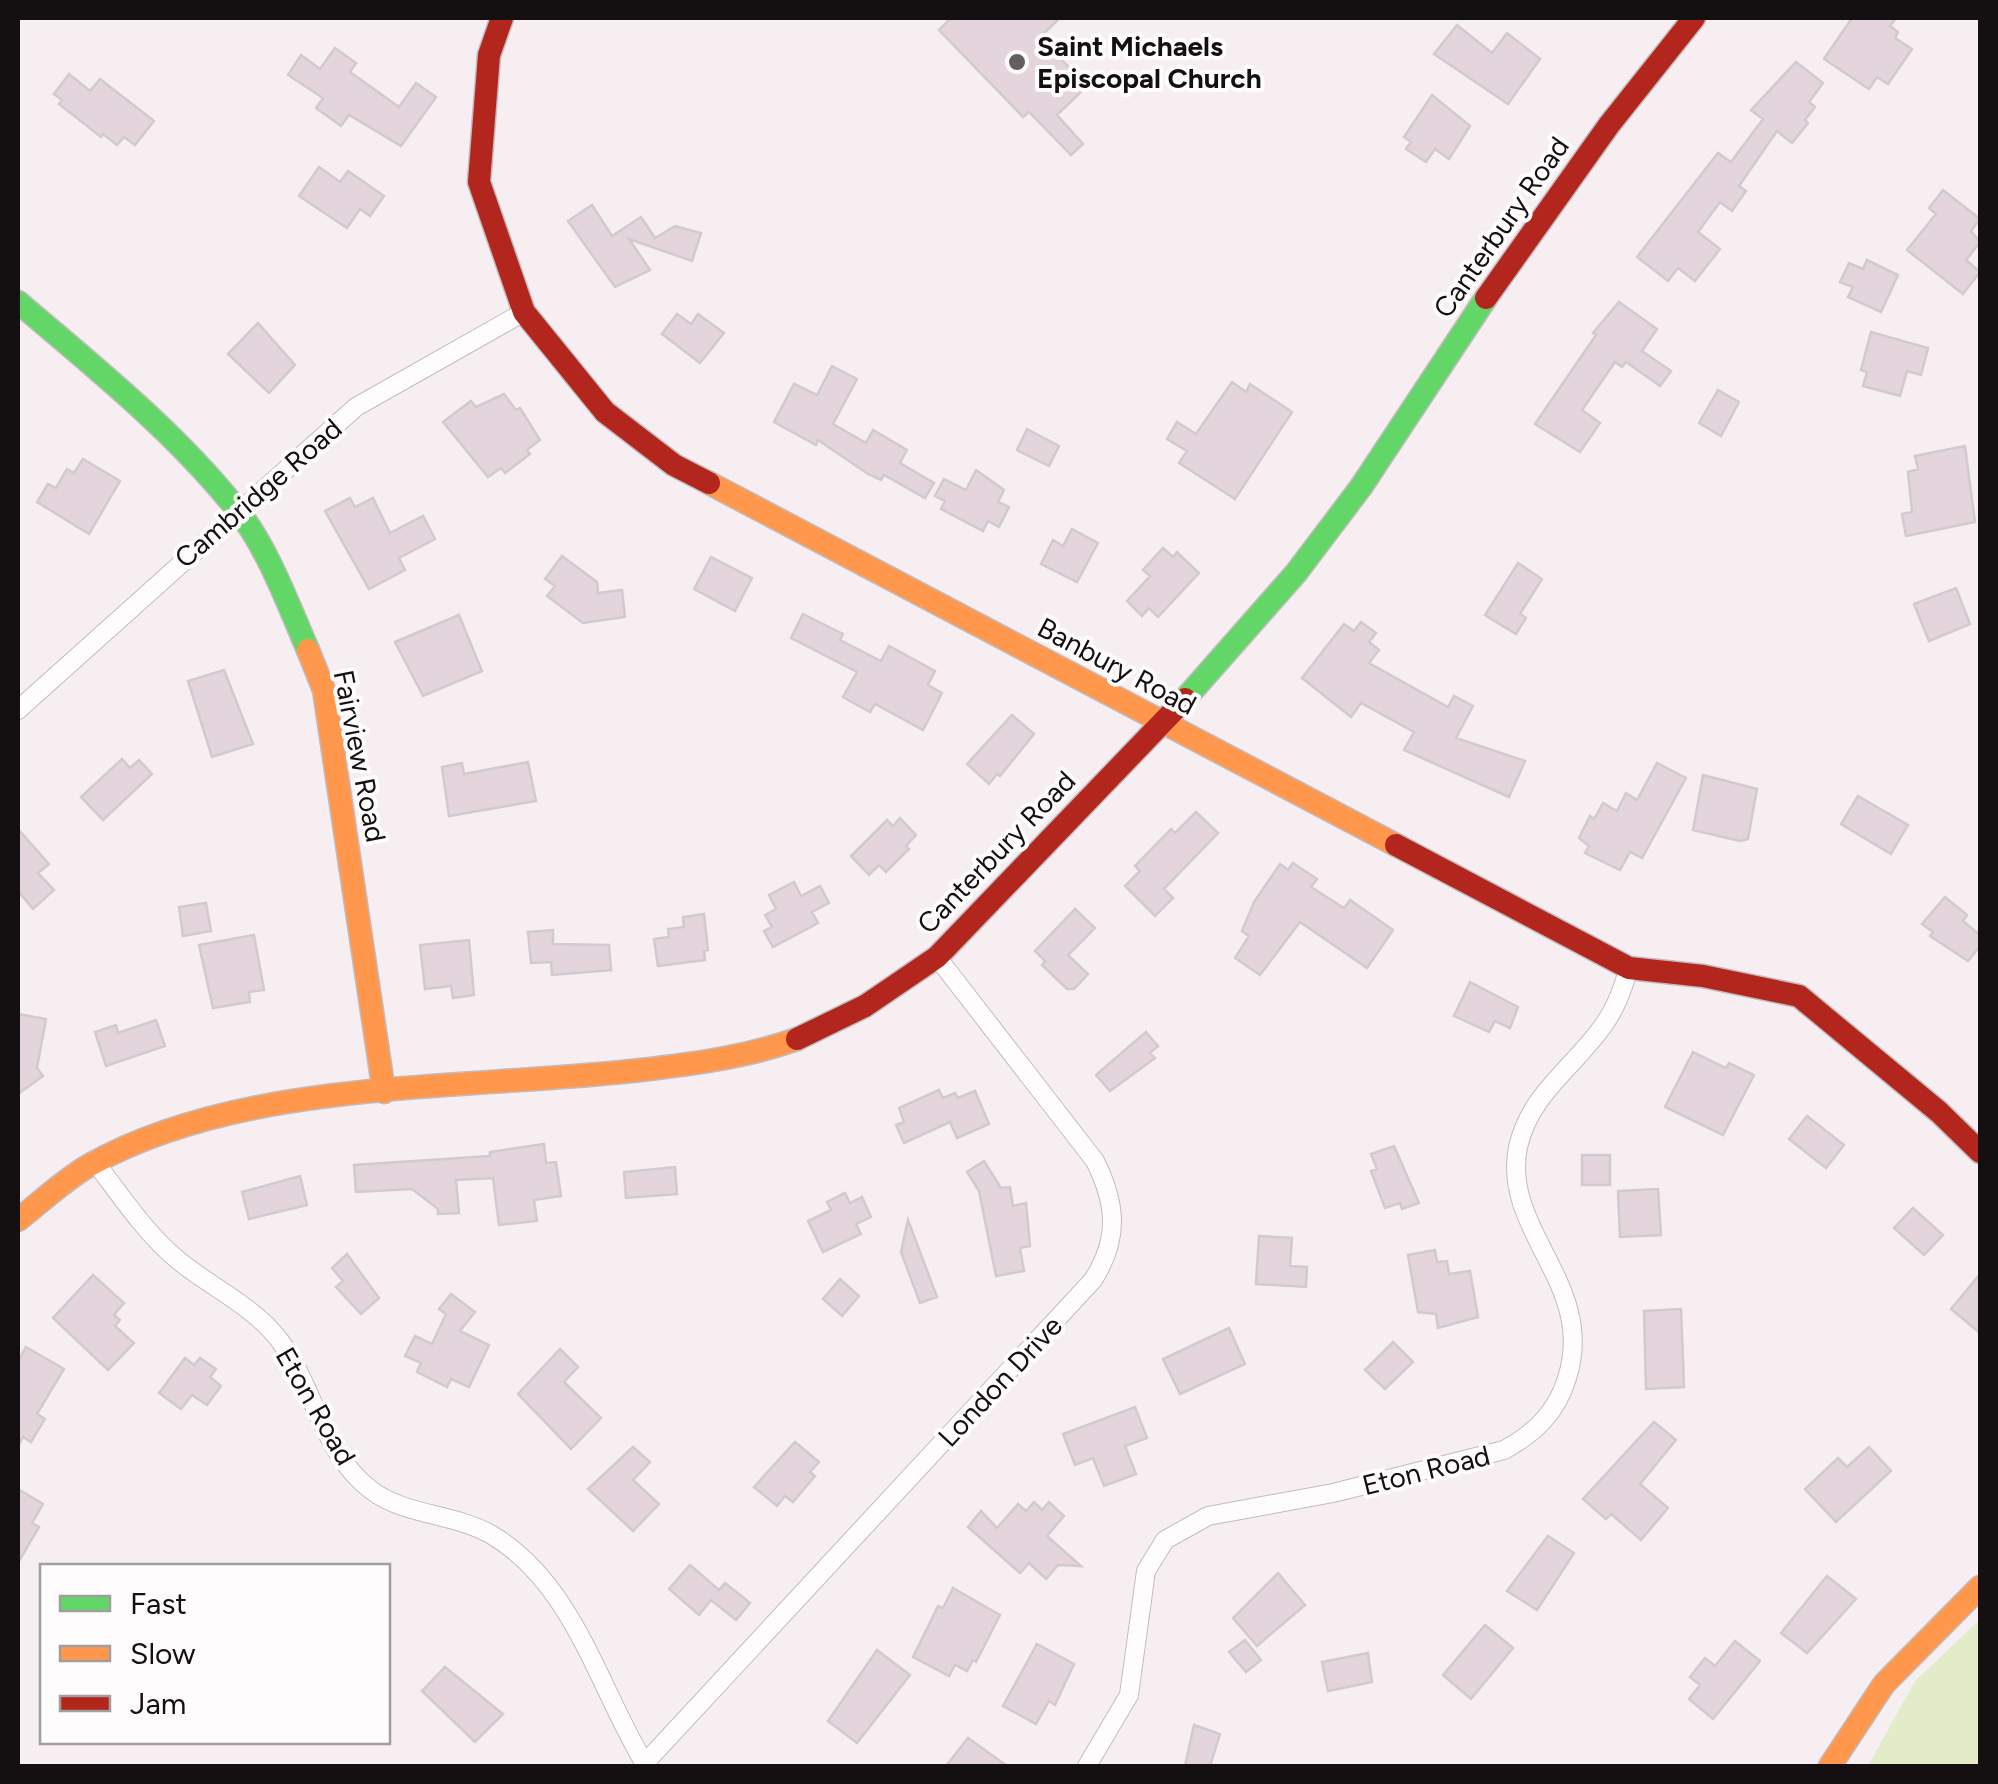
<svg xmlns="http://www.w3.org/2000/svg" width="1998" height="1784" font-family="Figtree,sans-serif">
<rect width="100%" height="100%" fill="#f6eef1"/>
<path fill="#e2ecc8" d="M1980 1620V1766H1868L1915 1681Z"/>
<path fill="#e4d4db" stroke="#d1cbcd" stroke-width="2.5" d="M951 18H1060L1040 37 1087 86 1057 115 1083 144 1071 155 1029 112 1023 117 939 30Z
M1852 18H1896L1890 26 1898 32 1895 38 1912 49 1888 84 1877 77 1869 89 1824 59Z
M1457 25 1492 53 1507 33 1540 59 1508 104 1434 54Z
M335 48 356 63 350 72 399 107 416 83 436 97 401 146 349 115 341 126 316 108 323 98 288 75 301 55 320 69Z
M1796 62 1823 83 1809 102 1815 107 1805 120 1808 123 1792 143 1777 131 1739 186 1746 191 1732 211 1720 202 1698 232 1720 249 1695 281 1678 268 1668 281 1637 257 1718 153 1731 162 1763 119 1751 110Z
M69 74 90 91 100 79 154 121 135 145 124 137 117 145 103 134 101 137 59 104 62 100 54 94Z
M1432 95 1470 126 1449 159 1435 149 1426 162 1406 149 1411 142 1404 137Z
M319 167 340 182 348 171 384 196 370 216 360 209 347 228 299 196Z
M1943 190 1980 219 1971 231 1980 242 1966 260 1980 272 1963 294 1907 250 1936 214 1929 208Z
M592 205 612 236 641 217 655 238 675 226 701 233 692 261 629 239 650 270 615 287 568 221Z
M1867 260 1898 275 1881 312 1848 297 1853 287 1840 282 1849 263 1863 269Z
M1619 302 1657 329 1642 351 1671 371 1660 386 1626 362 1622 367 1615 362 1582 410 1600 423 1580 452 1535 424 1596 335 1593 333Z
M677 314 691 324 698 314 724 333 700 363 662 334Z
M258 323 295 365 269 393 228 354Z
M1871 332 1928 348 1921 375 1907 371 1900 396 1863 386 1867 372 1861 370Z
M832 366 857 379 833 424 866 443 873 430 907 450 900 463 934 483 925 498 884 475 881 480 868 474 818 440 816 445 774 422 794 384 817 395Z
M1232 382 1246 392 1250 384 1292 412 1235 499 1179 463 1187 451 1167 439 1177 422 1196 434Z
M1718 390 1739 402 1721 436 1699 423Z
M504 394 516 410 520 408 540 440 527 450 530 454 505 473 501 468 488 477 443 422 471 401 476 407Z
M1027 429 1059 446 1049 466 1017 450Z
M1965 446 1975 522 1906 536 1902 514 1912 512 1908 472 1918 469 1915 456Z
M83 459 120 481 89 534 37 502 48 484 56 488 67 469 74 473Z
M976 470 1004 490 998 502 1009 507 999 527 988 521 983 531 941 509 945 501 935 496 944 479 966 490Z
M350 498 355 507 373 498 390 533 423 516 435 539 399 558 405 570 369 589 325 511Z
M1072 529 1098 543 1077 582 1041 564 1053 540 1063 546Z
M1163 548 1173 557 1177 552 1199 573 1158 617 1149 608 1142 616 1127 601 1150 576 1143 570Z
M562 556 597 582 598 593 622 590 625 617 583 623 547 596 555 586 545 579Z
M711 557 752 578 735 611 694 589Z
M1518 563 1542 579 1520 614 1526 618 1516 634 1485 615Z
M1956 588 1970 624 1929 641 1914 604Z
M803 614 843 634 840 640 881 661 889 646 935 671 928 685 942 693 923 730 875 704 870 712 843 697 857 672 791 638Z
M459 615 482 671 423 696 395 642Z
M1361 622 1376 633 1369 642 1379 650 1369 663 1448 707 1454 696 1473 706 1456 738 1525 761 1509 797 1404 750 1414 732 1361 703 1351 717 1302 678 1344 624 1354 631Z
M224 670 253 744 212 757 188 681Z
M1012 715 1034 734 1000 776 997 774 989 784 967 764Z
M122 759 130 768 139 760 152 774 103 820 81 797Z
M528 762 536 801 449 816 442 767 462 763 464 774Z
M1657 763 1686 778 1642 858 1630 852 1620 870 1585 853 1589 846 1579 838 1590 816 1594 819 1603 803 1617 811 1626 793 1637 800Z
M1703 775 1757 789 1748 839 1740 841 1693 830Z
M1858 796 1908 825 1891 854 1841 824Z
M1196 812 1218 833 1164 889 1173 898 1155 916 1125 886 1140 871 1135 866 1171 829 1175 833Z
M900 818 916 835 906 846 909 849 886 872 879 865 869 875 851 856 887 820 893 826Z
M18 829 49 864 38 873 54 890 33 909 18 891Z
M1293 863 1317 879 1311 887 1344 908 1350 900 1393 930 1367 968 1300 922 1260 975 1235 958 1249 936 1242 931 1254 902 1280 864 1288 870Z
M794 882 801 896 820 886 829 903 812 912 818 923 773 947 764 931 772 927 765 915 776 909 769 895Z
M1945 897 1967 915 1963 921 1980 935V946L1968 961 1930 936 1933 932 1922 924Z
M206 903 211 931 183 936 179 907Z
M1075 909 1095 928 1068 955 1088 974 1074 989H1067L1042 965 1045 961 1035 951Z
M704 914 708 950 704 951 705 960 658 966 654 939 669 937 668 929 684 927 683 917Z
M553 930V944L609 945 611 970 552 975 551 962 531 963 528 932Z
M254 935 264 990 249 992 250 1002 213 1008 199 945Z
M469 940 474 995 453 998 451 986 425 989 420 945Z
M1470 982 1518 1007 1510 1028 1495 1021 1489 1032 1454 1016Z
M18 1014 46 1019 37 1068 43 1076 18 1094Z
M156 1020 165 1046 106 1066 95 1032 116 1025 118 1033Z
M1146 1032 1158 1046 1150 1053 1155 1058 1110 1091 1096 1075Z
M1693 1052 1726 1068 1729 1063 1754 1075 1723 1135 1665 1107Z
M939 1090 943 1098 955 1093 958 1098 975 1091 989 1124 957 1138 950 1122 904 1143 896 1125 904 1122 899 1108Z
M1807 1116 1844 1145 1826 1168 1789 1139Z
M544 1144 546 1163 556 1162 561 1196 534 1200 537 1221 499 1225 493 1178 456 1180 459 1213 438 1214V1209L412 1189 356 1192 354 1165 490 1156V1152Z
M1394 1146 1419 1203 1402 1209 1400 1203 1385 1208 1371 1171 1377 1169 1371 1154Z
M1582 1155H1610V1185H1582Z
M984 1161 1001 1188 1010 1187 1013 1206 1026 1203 1030 1246 1020 1248 1024 1271 996 1276 979 1191 967 1172Z
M675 1167 677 1194 626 1198 624 1172Z
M300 1176 307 1205 249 1219 242 1192Z
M1658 1189 1661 1235 1620 1237 1618 1191Z
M845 1193 850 1203 862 1197 871 1217 856 1224 861 1234 823 1252 808 1221 831 1210 827 1202Z
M1913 1208 1943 1235 1924 1255 1894 1228Z
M908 1220 937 1297 920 1303 901 1252Z
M1259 1236 1292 1238 1290 1266 1307 1267 1306 1287 1256 1284Z
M1435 1250 1437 1262 1447 1261 1449 1274 1470 1271 1478 1317 1438 1328 1436 1314 1418 1312 1408 1255Z
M347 1254 379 1298 361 1314 336 1287 343 1281 332 1268Z
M1980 1274V1333L1951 1309Z
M93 1275 124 1303 114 1315 120 1320 115 1326 134 1343 108 1370 53 1318Z
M840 1279 859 1296 842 1316 823 1299Z
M451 1294 475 1312 460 1331 489 1345 469 1387 451 1379 447 1387 417 1372 421 1363 405 1356 415 1336 432 1344 446 1314 439 1309Z
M1681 1309 1684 1387 1646 1389 1644 1311Z
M1229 1328 1245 1364 1180 1394 1163 1359Z
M1393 1342 1413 1362 1385 1389 1365 1370Z
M26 1347 64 1369 37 1414 45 1419 31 1442 23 1437 18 1446V1362Z
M560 1349 578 1367 564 1382 601 1418 571 1449 518 1394Z
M185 1358 194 1365 200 1358 216 1369 210 1377 221 1386 207 1405 192 1395 181 1409 159 1393Z
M1135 1407 1147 1438 1125 1446 1136 1474 1104 1486 1093 1458 1075 1465 1063 1434Z
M1654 1422 1676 1440 1640 1484 1668 1508 1641 1540 1611 1514 1606 1519 1583 1499Z
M795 1442 819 1462 810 1472 815 1476 793 1502 785 1496 777 1506 754 1487Z
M633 1447 650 1462 633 1480 659 1504 633 1531 588 1489Z
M1869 1447 1891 1471 1836 1522 1805 1489 1838 1458 1847 1467Z
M18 1489 43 1504 32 1523 39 1527 18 1563Z
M1034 1502 1042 1510 1049 1502 1064 1516 1047 1536 1081 1566 1058 1565 1046 1579 1029 1563 1020 1573 968 1527 981 1511 997 1528 1018 1504 1026 1511Z
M1548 1536 1574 1553 1537 1610 1507 1591Z
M690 1565 719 1590 725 1583 750 1603 736 1620 711 1600 699 1615 669 1589Z
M1278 1573 1305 1605 1257 1646 1233 1618Z
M1827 1576 1856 1599 1807 1653 1781 1633Z
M953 1588 1000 1615 976 1662 973 1660 967 1671 955 1665 949 1676 913 1657 938 1606 943 1608Z
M1485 1625 1513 1648 1471 1699 1443 1675Z
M1245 1640 1261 1660 1246 1672 1229 1652Z
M1735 1641 1760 1661 1713 1719 1689 1699 1700 1685 1690 1677 1705 1658 1715 1666Z
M1037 1644 1074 1664 1055 1705 1049 1701 1036 1724 1003 1706Z
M877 1650 910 1675 857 1743 828 1721Z
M1368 1653 1372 1682 1328 1691 1322 1662Z
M445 1667 503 1714 475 1742 422 1691Z
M1194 1725 1220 1734 1210 1766H1185Z
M968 1738 1007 1766H946Z"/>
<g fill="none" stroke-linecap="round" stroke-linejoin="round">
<defs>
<path id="street" d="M18 710 356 407 524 312
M95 1162C121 1196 146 1234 179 1261 211 1287 256 1308 280 1341 314 1387 323 1454 371 1490 405 1516 454 1513 492 1535 574 1584 599 1689 646 1766
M644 1764 1093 1280C1119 1239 1117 1205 1095 1161L937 957
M1087 1766 1129 1695 1146 1571 1165 1540 1208 1516 1333 1493 1504 1450C1535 1433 1557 1412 1567 1378 1597 1285 1501 1231 1518 1147 1530 1093 1576 1066 1605 1023 1617 1006 1623 987 1629 968"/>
<path id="fast" d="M18 302C93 366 173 430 235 507 267 546 288 604 308 650
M1185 699 1296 573 1361 487 1486 298"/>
<path id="slow" d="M709 483 1396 845
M308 650 324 690 384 1092
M18 1220C41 1202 65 1179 90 1165 244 1078 468 1090 641 1070 693 1064 747 1057 797 1039
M1830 1766 1884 1684 1980 1587"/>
<path id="jam" d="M502 18 489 55 479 182 524 312 605 412 674 465 709 483
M1486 298 1609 125 1694 18
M1396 845 1629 968 1703 976 1799 996 1939 1112 1980 1152
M797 1039 865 1006 937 957 1185 699"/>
</defs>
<use href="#street" stroke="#c2bcbe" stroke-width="20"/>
<use href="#fast" stroke="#c2bcbe" stroke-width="25"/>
<use href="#slow" stroke="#c2bcbe" stroke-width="25"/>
<use href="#jam" stroke="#c2bcbe" stroke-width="25"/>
<use href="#street" stroke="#fefcfd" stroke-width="18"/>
<use href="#fast" stroke="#63d668" stroke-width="22"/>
<use href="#slow" stroke="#ff974d" stroke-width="22"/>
<use href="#jam" stroke="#b3261e" stroke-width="22"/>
</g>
<circle fill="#635e5f" stroke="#fefcfd" stroke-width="4" cx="1017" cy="62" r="10"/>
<g text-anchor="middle" stroke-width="8" stroke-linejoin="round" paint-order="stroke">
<g font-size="28" font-weight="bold" fill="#141011" stroke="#fefcfd" text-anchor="start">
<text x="1037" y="56">Saint Michaels<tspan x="1037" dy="32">Episcopal Church</tspan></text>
</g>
<g font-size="28" fill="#141011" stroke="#fefcfd">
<text transform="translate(1501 227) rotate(-55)" y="10">Canterbury Road</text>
<text transform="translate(258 493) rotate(-41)" y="10">Cambridge Road</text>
<text transform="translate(1117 666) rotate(28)" y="10">Banbury Road</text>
<text transform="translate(360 756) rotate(79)" y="10">Fairview Road</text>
<text transform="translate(996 852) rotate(-46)" y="10">Canterbury Road</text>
<text transform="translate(1000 1381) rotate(-47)" y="10">London Drive</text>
<text transform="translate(316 1406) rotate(60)" y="10">Eton Road</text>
<text transform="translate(1426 1470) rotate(-14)" y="10">Eton Road</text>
</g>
</g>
<rect width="1998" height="1784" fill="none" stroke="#141011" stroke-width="40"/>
<rect x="40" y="1564" width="350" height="180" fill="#fefcfd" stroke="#a09e9f" stroke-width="2.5"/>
<rect x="60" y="1596" width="50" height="15" fill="#63d668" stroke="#a09e9f" stroke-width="2.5"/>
<text x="130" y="1614" font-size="30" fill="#141011">Fast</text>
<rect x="60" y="1646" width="50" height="15" fill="#ff974d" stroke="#a09e9f" stroke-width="2.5"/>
<text x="130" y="1664" font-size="30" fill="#141011">Slow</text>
<rect x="60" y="1696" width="50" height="15" fill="#b3261e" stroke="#a09e9f" stroke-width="2.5"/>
<text x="130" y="1714" font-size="30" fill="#141011">Jam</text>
</svg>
